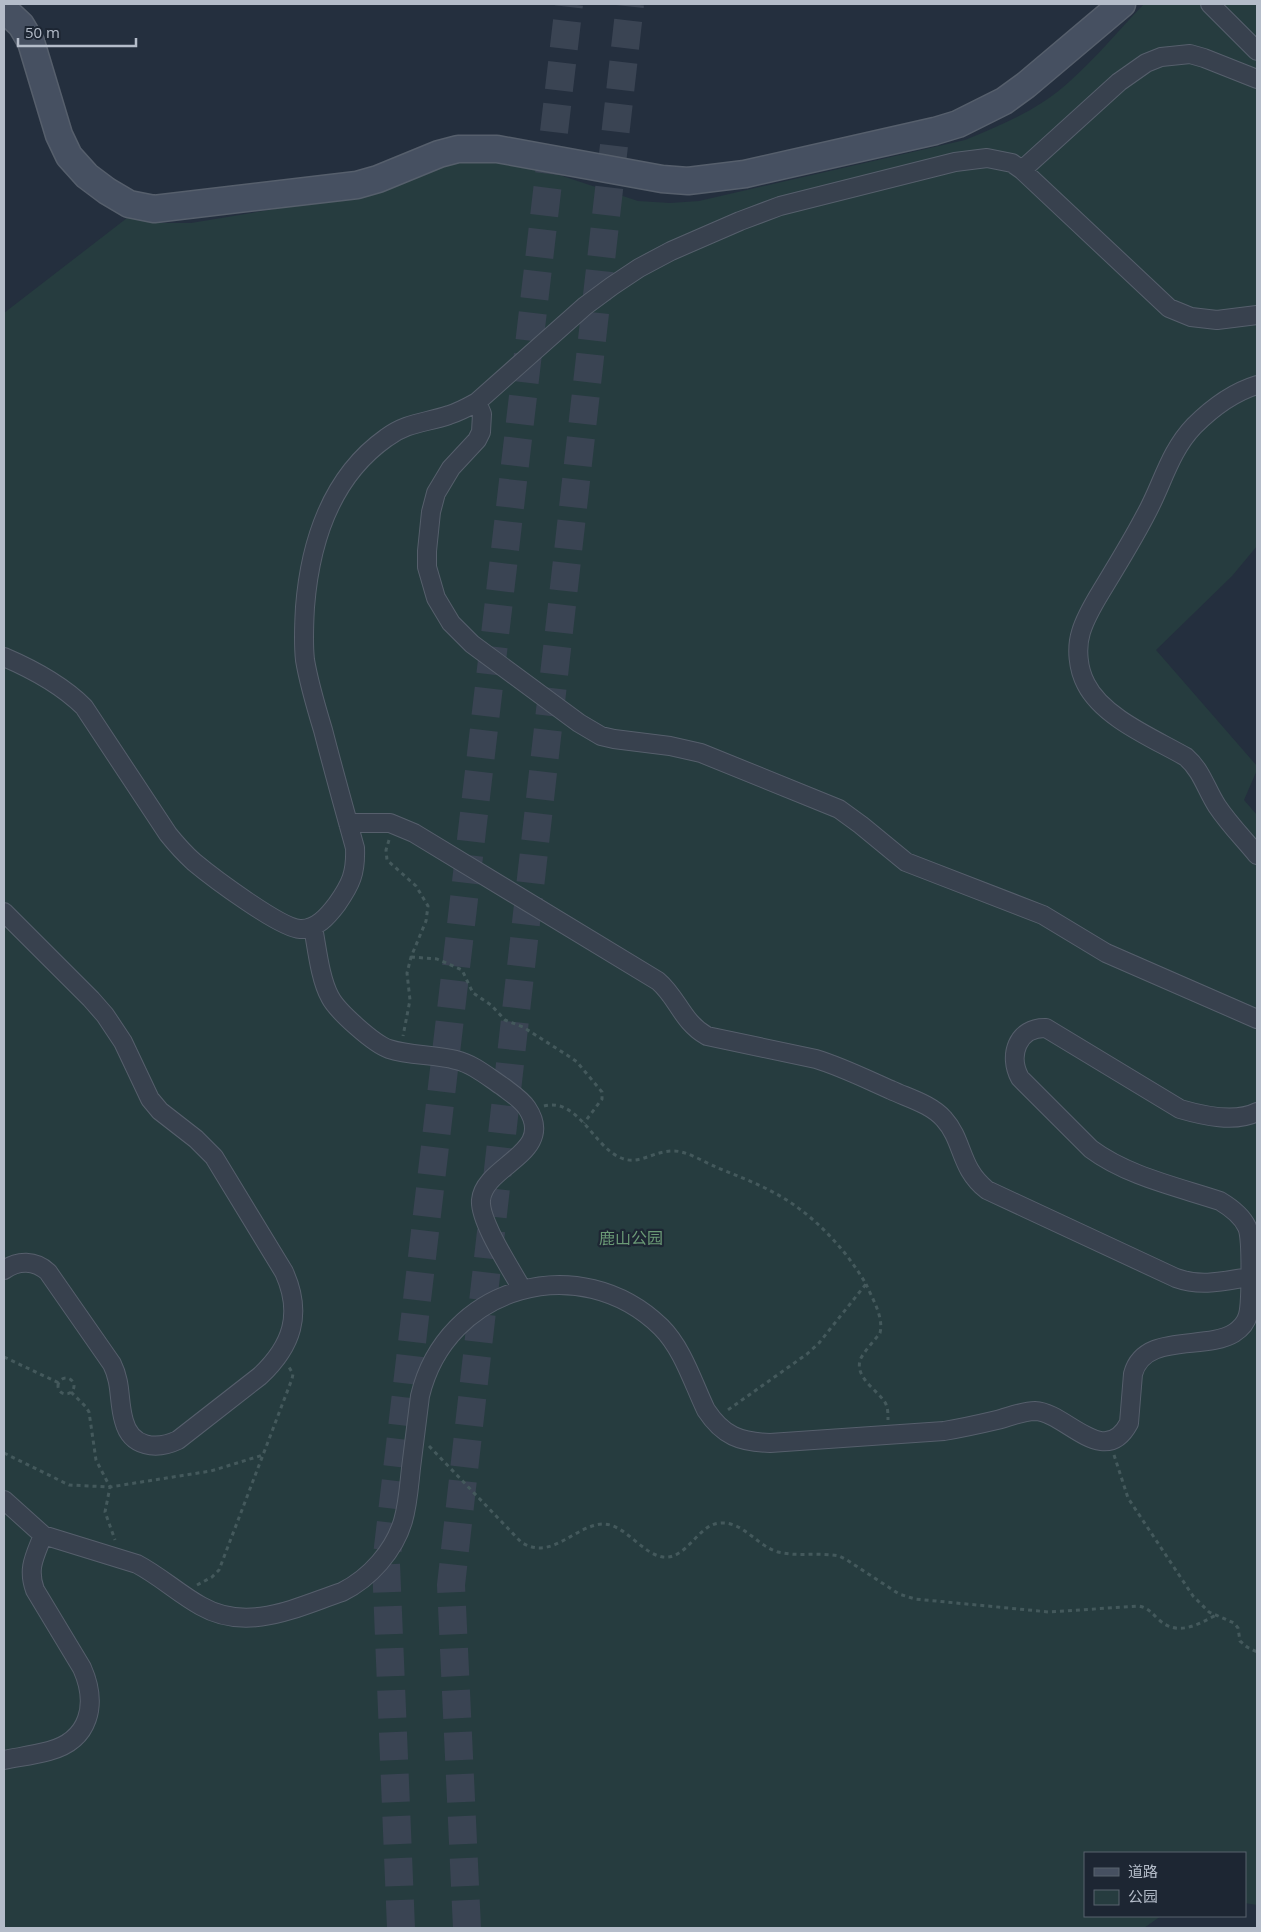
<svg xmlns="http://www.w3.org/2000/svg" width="1261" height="1932" font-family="'Open Sans','Noto Sans SC',sans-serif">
<rect width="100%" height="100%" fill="#242f3e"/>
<path fill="#263c3f" d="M1144 4H1257V546L1232 576 1156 650 1257 766V770L1244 800 1257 815V1905L1245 1903V1853H1085V1916H1161L1144 1928H4V313L127 218 159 223H191L365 194 454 162 511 159 638 201 670 203 699 201 965 140C1002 125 1040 109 1069 82 1096 58 1119 30 1144 4Z"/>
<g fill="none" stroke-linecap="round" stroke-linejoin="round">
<path stroke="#3a4453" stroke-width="28" stroke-dasharray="28 14" stroke-linecap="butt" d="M401 1928 386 1564 569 4
M467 1928 451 1585 630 4"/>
<defs>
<path id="street" d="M1210 4 1257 51
M1022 170 1119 82 1146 63 1161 57 1190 54 1204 58 1257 79
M1257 385C1234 392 1211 409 1194 426 1169 452 1162 486 1145 516 1133 539 1119 562 1105 585 1096 600 1086 615 1081 632 1076 648 1078 669 1086 684 1103 718 1155 739 1186 757 1202 771 1206 789 1217 806 1229 824 1244 839 1257 855
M477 402 482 414 481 432 477 440 451 468 436 493 431 512 427 551V567L436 598 451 623 472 644 579 723 601 736 614 739 670 746 701 753 839 809 861 825 906 862 1043 915 1106 953 1257 1019
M4 657C32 669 62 685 84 707L168 834C176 844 184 853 194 862 212 877 280 928 300 929 316 930 328 916 337 904 351 884 356 873 355 848 344 808 333 769 323 730 316 707 309 684 305 660 303 642 304 625 305 607 310 543 331 477 386 438 407 422 426 423 449 415 459 412 468 407 477 402L585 306 612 286 639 268 671 251 740 221 780 206 955 162 987 158 1012 163 1022 170 1169 308 1191 317 1217 320 1257 315
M348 823H390L414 833 658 981C678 998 682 1022 707 1036L816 1059C842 1067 866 1079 891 1090 908 1098 931 1104 944 1119 964 1141 959 1168 987 1190L1176 1278C1201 1287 1224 1281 1249 1277
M4 912 91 999 105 1015 123 1042 150 1099 160 1111 196 1139 214 1157 284 1272C303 1314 292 1346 260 1376L178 1440C157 1450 131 1448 124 1421 118 1401 122 1384 112 1364L48 1272C35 1260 18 1260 4 1270
M313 927C317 948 320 979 330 997 337 1011 374 1044 389 1049 410 1056 434 1054 456 1060 473 1064 487 1076 502 1086 511 1093 521 1099 527 1108 557 1153 484 1165 481 1200 479 1221 511 1269 522 1289
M4 1500 43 1535 137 1564C160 1576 179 1594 201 1606 248 1633 297 1607 342 1592 370 1578 394 1551 403 1521 408 1504 409 1486 411 1468 414 1444 417 1420 420 1396 446 1286 580 1248 661 1327 683 1349 693 1383 706 1410 723 1436 740 1442 770 1443L944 1431C962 1428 980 1424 997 1420 1009 1417 1023 1411 1035 1411 1066 1412 1104 1470 1129 1423L1133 1374C1144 1332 1205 1351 1234 1333 1240 1329 1246 1323 1248 1315 1251 1303 1252 1238 1247 1227 1242 1216 1230 1207 1220 1201 1178 1187 1127 1176 1091 1149L1020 1078C1008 1056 1017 1027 1046 1028L1180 1109C1204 1116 1235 1123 1257 1112
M4 1760C19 1757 34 1755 49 1751 90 1740 98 1704 82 1668L35 1590C27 1568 35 1556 43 1535"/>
<path id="secondary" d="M4 9 21 25 31 42 59 135 69 156 87 176 107 191 129 204 154 209 357 185 378 179 439 154 458 149H497L662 179 688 181 745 174 935 131 958 124 1004 101 1026 85 1122 4"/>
</defs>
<use href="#street" stroke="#565f6c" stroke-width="20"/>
<use href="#secondary" stroke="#565f6c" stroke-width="29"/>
<path stroke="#44595c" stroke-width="3" stroke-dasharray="4 4" stroke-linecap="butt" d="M389 840 386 850 387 860 416 886 428 906 426 921 411 957 407 973 410 1000 403 1036
M411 957 437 959 462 970 473 993 491 1005 505 1020 523 1027 570 1057 577 1062 602 1092V1099L584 1123
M544 1106C577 1097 594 1146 619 1157 638 1167 654 1150 674 1151 687 1151 704 1162 716 1167 734 1175 752 1181 769 1190 809 1210 843 1245 866 1284L819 1343 807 1354 725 1412
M866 1284C872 1298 884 1317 880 1333 874 1341 866 1349 861 1358 853 1376 876 1389 884 1401 888 1406 888 1413 888 1420
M4 1357 59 1383
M58 1386a8 8 0 1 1 16 0a8 8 0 1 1-16 0Z
M71 1392 86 1407 89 1412 96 1460 110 1487 105 1512 115 1540
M429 1446 521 1542C551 1562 575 1525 603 1524 625 1524 642 1554 663 1557 687 1560 698 1524 720 1523 743 1521 757 1546 778 1552 797 1557 819 1552 839 1556L847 1560 899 1594 915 1599 1049 1612 1139 1606C1148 1608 1152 1613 1158 1619 1177 1637 1197 1625 1216 1615
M4 1453 69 1485 110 1487 211 1471 263 1455
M1114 1455 1128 1498 1193 1596 1209 1612 1234 1623 1238 1628 1240 1641 1247 1647 1257 1652
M197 1585 212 1577 219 1570 292 1379 293 1374 289 1367"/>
<use href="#street" stroke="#38414e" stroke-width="18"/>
<use href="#secondary" stroke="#465061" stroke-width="26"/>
</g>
<g text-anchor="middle" stroke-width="4.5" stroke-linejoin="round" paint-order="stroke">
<g font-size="16" fill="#6b9a76" stroke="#1d2633">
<text x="631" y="1244">鹿山公园</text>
</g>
</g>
<rect width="1261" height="1932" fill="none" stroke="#b4bcc9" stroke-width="10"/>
<rect x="1084" y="1852" width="162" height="65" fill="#1d2633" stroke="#59626f"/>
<rect x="1094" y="1868" width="25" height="8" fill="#465061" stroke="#59626f"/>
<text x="1128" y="1877" font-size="15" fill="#b4bcc9">道路</text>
<rect x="1094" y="1890" width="25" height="15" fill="#263c3f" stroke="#59626f"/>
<text x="1128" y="1902" font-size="15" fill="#b4bcc9">公园</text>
<path d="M18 38v8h118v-8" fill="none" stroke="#b4bcc9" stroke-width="2.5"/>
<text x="25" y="38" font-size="15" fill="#b4bcc9" stroke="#1d2633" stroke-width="4" paint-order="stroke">50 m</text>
</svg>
